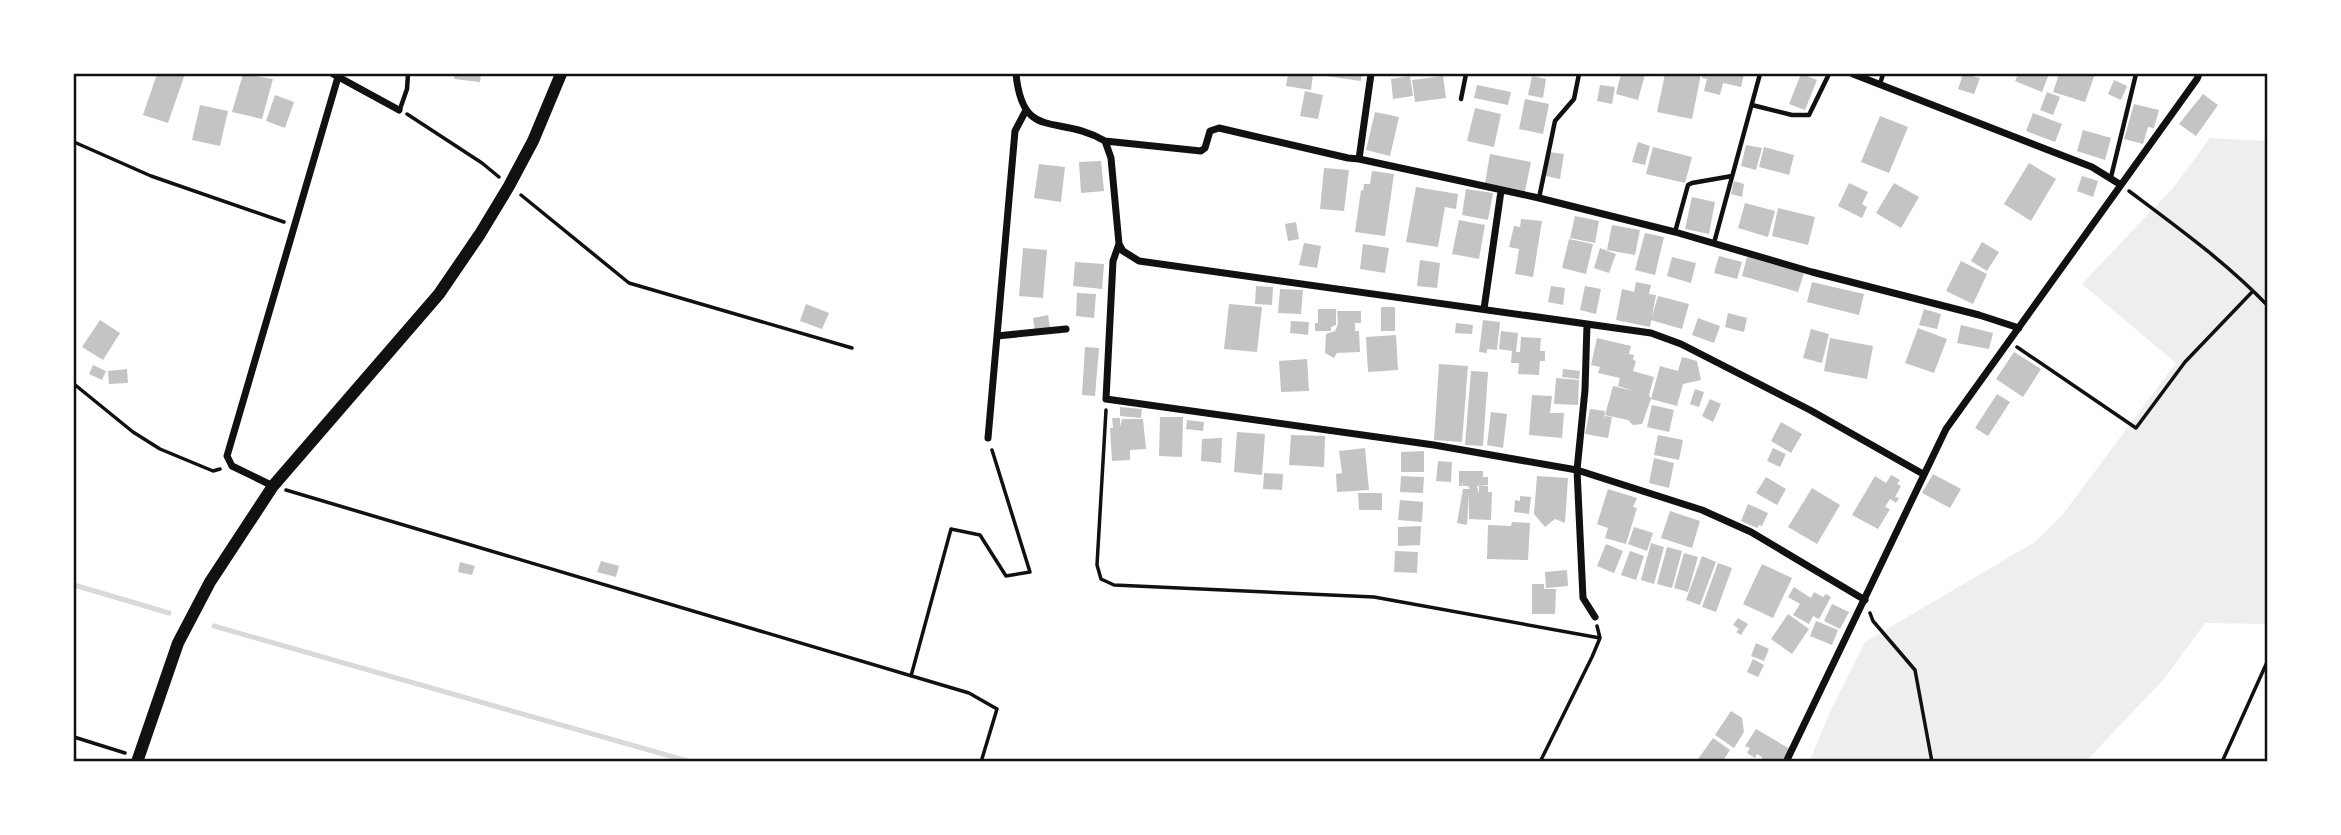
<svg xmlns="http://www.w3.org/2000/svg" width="2341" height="835" font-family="Signika,sans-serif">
<rect width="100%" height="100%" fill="#fff"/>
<path fill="#eee" d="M2210 138 2267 141V624L2205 623 2164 679 2086 761 1809 762 1830 712 1865 642 2035 542 2063 514 2176 363 2082 284 2173 188Z"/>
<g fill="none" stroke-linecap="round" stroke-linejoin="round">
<path stroke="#d9d9d9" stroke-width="5" d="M74 585 169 613
M214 626 691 762"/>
</g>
<path fill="#c4c4c4" d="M157 74H185L168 123 143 115Z
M243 74 273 79 262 119 232 112Z
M455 74H481L480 82 454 79Z
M1288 74H1313L1311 90 1286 86Z
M1327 74H1362L1361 81 1326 76Z
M1621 74H1645L1638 100 1616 94Z
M1665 74H1701L1692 119 1657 112Z
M1703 74H1744L1741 87 1723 83 1720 95 1704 91 1707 79 1702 78Z
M1801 74 1817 80 1805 110 1789 104Z
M1963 74 1980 78 1974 94 1958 89Z
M2018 74H2049L2042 92 2015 81Z
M2059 74H2095L2085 102 2053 92Z
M1410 76 1413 96 1393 99 1391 79Z
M1443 76 1446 98 1415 102 1412 80Z
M1532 76 1546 79 1543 98 1528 95Z
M2114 80 2127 86 2121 100 2108 94Z
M1477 85 1511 92 1508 105 1474 98Z
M1600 85 1615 87 1612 104 1597 101Z
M1305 91 1323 95 1318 119 1300 116Z
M2047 92 2060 97 2053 115 2040 110Z
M2203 94 2218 105 2196 136 2179 124Z
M275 95 294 102 285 128 266 121Z
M1525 99 1549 104 1543 134 1519 129Z
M2134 104 2159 110 2154 128 2148 127 2143 144 2124 139Z
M200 105 228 111 220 146 192 140Z
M1475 108 1501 114 1494 147 1467 141Z
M1375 112 1399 117 1390 156 1366 150Z
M2033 113 2062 124 2055 142 2026 131Z
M1880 116 1908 127 1889 173 1861 162Z
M2083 130 2111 138 2105 160 2077 151Z
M1638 142 1650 146 1645 165 1632 162Z
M1746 145 1762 148 1756 170 1741 166Z
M1653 147 1692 157 1685 183 1646 174Z
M1764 147 1794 155 1789 175 1759 167Z
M1549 152 1564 154 1560 179 1546 176Z
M1490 154 1531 162 1525 191 1485 183Z
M1101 161 1104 191 1081 193 1079 162Z
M2029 163 2056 179 2031 221 2004 204Z
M1039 164 1065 167 1061 202 1034 198Z
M1324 168 1349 170 1344 211 1320 209Z
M1372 171 1394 174 1385 236 1355 232 1361 190 1363 191 1364 184H1370Z
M2082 176 2098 181 2093 197 2077 191Z
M1734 181 1744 184 1742 197 1731 194Z
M1849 183 1868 192 1862 204 1867 207 1862 218 1838 206Z
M1894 183 1919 197 1901 228 1876 213Z
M1416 187 1458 194 1456 209 1445 207 1438 247 1406 242Z
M1466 189 1493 193 1488 220 1462 215Z
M1692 197 1715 202 1709 234 1685 229Z
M1745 203 1775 211 1768 237 1738 228Z
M1778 208 1815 217 1808 245 1772 236Z
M1575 216 1599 221 1595 243 1570 238Z
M1521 219 1542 221 1533 277 1515 274 1519 249 1509 247 1514 226 1520 227Z
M1459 220 1485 225 1479 259 1452 254Z
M1296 222 1299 239 1288 241 1285 224Z
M1612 225 1640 230 1635 255 1607 250Z
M1645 233 1664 237 1655 275 1635 270Z
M1569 239 1593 244 1586 274 1562 268Z
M1982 242 1999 252 1987 271 1971 261Z
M1304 243 1321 246 1317 268 1299 265Z
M1363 244 1389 248 1385 273 1360 269Z
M1023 248 1047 250 1043 298 1019 296Z
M1600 248 1616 254 1609 273 1594 268Z
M1719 256 1742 262 1737 279 1714 273Z
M1672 257 1696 263 1691 283 1667 276Z
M1747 257 1804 273 1798 292 1742 276Z
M1420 260 1440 263 1437 288 1417 286Z
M1961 261 1987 274 1973 304 1946 291Z
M1075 262 1104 264 1102 289 1073 286Z
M1636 282 1651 285 1649 294 1656 295 1650 327 1616 320 1622 289 1634 292Z
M1812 282 1864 294 1859 315 1807 302Z
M1256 286 1273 287 1272 305 1255 304Z
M1551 286 1565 288 1563 305 1548 302Z
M1585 286 1601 289 1596 314 1580 310Z
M1280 289 1303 290 1301 314 1278 313Z
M1077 293 1096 294 1094 318 1076 316Z
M1658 296 1689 304 1682 329 1651 320Z
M806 304 829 313 822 329 800 321Z
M1229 304 1262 307 1257 352 1224 349Z
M1381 307H1395V331H1381Z
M1318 309H1336V325L1331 327V331H1315V323H1318Z
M1924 309 1941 314 1937 329 1919 325Z
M1337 311H1361V323H1355V331H1359L1360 352 1337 353 1334 358 1325 353 1326 334 1335 331 1338 324Z
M1728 313 1747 318 1744 332 1725 327Z
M1048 315 1050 328 1035 331 1033 318Z
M1698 318 1720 326 1714 343 1692 335Z
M100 320 120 333 103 360 82 347Z
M1483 320 1500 322 1497 350 1487 349V353L1479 352Z
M1291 321 1309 322 1308 335 1290 333Z
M1456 323 1473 325 1472 334 1455 333Z
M1961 325 1993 333 1989 349 1957 343Z
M1918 328 1947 339 1934 373 1905 363Z
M1811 329 1829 334 1822 363 1803 358Z
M1501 331 1518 333 1516 352H1520L1521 337 1541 338 1540 351H1545V361H1540L1539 375 1518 374 1519 363H1511L1512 351 1499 349Z
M1396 335 1398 370 1368 372 1366 337Z
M1597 338 1631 346 1629 354 1634 355 1633 360 1636 361 1633 371 1654 377 1649 395 1651 399 1642 424 1633 425 1628 420 1605 415 1613 386 1634 391 1618 386 1620 378 1598 373 1600 367 1591 365Z
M1830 338 1873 346 1867 379 1824 371Z
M1085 347 1099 348 1095 396 1082 395Z
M2014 352 2041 369 2023 397 1996 379Z
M1682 357 1697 361 1701 380 1683 384 1677 406 1651 399 1660 366 1678 371Z
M1307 359 1309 391 1281 392 1279 361Z
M1439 364 1468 366 1462 442 1434 440Z
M93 365 106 371 102 380 89 374Z
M127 369 128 383 109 384 108 371Z
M1563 369 1580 371 1579 379 1562 377Z
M1471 371 1488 372 1483 446 1465 445Z
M1556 378 1579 380 1578 405 1554 404Z
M1695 389 1704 392 1699 407 1690 404Z
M1997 394 2010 402 1988 436 1975 428Z
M1532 395 1552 396 1550 413H1564L1562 438 1529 435Z
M1710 399 1721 404 1713 422 1702 416Z
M1652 405 1674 410 1669 432 1647 427Z
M1120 407 1142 409 1141 418 1120 416Z
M1590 409 1605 411 1604 421 1605 416 1612 417 1608 438 1585 434Z
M1491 412 1507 414 1503 448 1487 445Z
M1160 417H1183L1182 457 1159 456Z
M1112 418H1120V427L1122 419H1143L1146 449 1130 450V460L1112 461 1110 428H1113Z
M1187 420 1204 422 1203 431 1186 429Z
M1781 422 1802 434 1791 453 1771 441Z
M1237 432 1265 434 1262 475 1234 472Z
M1291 435 1325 436 1324 467 1289 465Z
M1658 435 1683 440 1679 460 1654 455Z
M1222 438 1221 463 1201 461 1202 439Z
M1365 448 1369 490 1337 492 1336 474 1342 473 1339 451Z
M1773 448 1786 454 1780 467 1767 461Z
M1424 451V472H1401V452Z
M1654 458 1674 463 1669 488 1649 483Z
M1438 461 1452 462 1451 482 1436 481Z
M1459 471H1483V477H1488V485L1477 486 1479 494V486H1488V492H1492L1491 520 1469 519V494L1467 525 1457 523 1463 489H1470L1468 486H1463V482L1462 486H1459Z
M1264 473 1283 474 1282 490 1263 489Z
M1933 474 1961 489 1950 508 1922 493Z
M1891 475 1900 480 1897 484 1901 486 1895 497 1899 498 1896 503 1890 499 1885 507 1890 509 1878 529 1852 515 1875 476 1886 483Z
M1401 476 1424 477 1423 493 1400 492Z
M1537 476 1568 478 1565 523 1555 519 1545 527 1534 514Z
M1766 477 1786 489 1777 505 1756 493Z
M1812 488 1840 505 1817 544 1788 527Z
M1608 489 1637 498 1633 507 1637 508 1626 544 1605 538 1608 528 1597 524Z
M1358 493H1382V510H1359Z
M1520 496 1531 497 1529 514 1514 512 1515 500 1520 501Z
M1400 500 1423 502 1422 522 1398 520Z
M1748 504 1768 513 1762 526 1759 525 1757 528 1741 521Z
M1670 511 1700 521 1692 548 1661 538Z
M1512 522 1530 523 1528 560 1487 559 1488 525 1511 526Z
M1421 526 1420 545 1398 546V527Z
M1634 527 1653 533 1647 551 1628 544Z
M1651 543 1664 547 1654 584 1641 580Z
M1606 544 1623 551 1614 573 1597 566Z
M1667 547 1682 551 1672 588 1657 584Z
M1395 551 1418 552 1417 573 1394 572Z
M1630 551 1644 556 1636 580 1621 575Z
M1684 553 1698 557 1688 592 1674 588Z
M1702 556 1716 562 1700 605 1686 600Z
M601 561 619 566 616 577 597 572Z
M460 562 475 566 472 575 458 572Z
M1718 563 1732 568 1716 612 1702 607Z
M1762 564 1792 578 1773 618 1743 604Z
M1567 570 1568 586 1546 588 1545 572Z
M1532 584H1544V589H1556L1555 614H1532Z
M1794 587 1811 598 1814 592 1823 597 1826 594 1831 597 1819 619 1813 616 1809 624 1793 615 1800 604 1788 597Z
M1832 604 1849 612 1840 629 1824 621Z
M1788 614 1809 629 1792 654 1771 639Z
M1738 618 1748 624 1741 635 1736 632 1739 629 1733 625Z
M1816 621 1838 630 1832 645 1810 636Z
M1756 643 1769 649 1764 661 1751 656Z
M1753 659 1764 665 1758 677 1747 672Z
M1731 711 1742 718 1744 732 1734 748 1715 735Z
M1756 729 1790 749 1782 762 1762 761V757L1757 754 1755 758 1747 753 1750 748 1745 746Z
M1713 738 1730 750 1722 762H1696Z"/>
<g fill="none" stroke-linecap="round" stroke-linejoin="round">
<path stroke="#111" stroke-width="3.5" d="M407 114 482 163 499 177
M74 142 151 176 284 222
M2129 191C2177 227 2227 263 2268 306
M521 195 629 283 852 348
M2017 347 2136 428 2185 362 2253 291
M74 384 133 432 160 449 213 471 220 469
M1106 410 1097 565 1101 579 1114 585 1374 597 1600 638
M286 490 969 693 997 709 981 762
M1870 613 1873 621 1915 670 1932 762
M911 676 951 529 980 535 1006 576 1030 572 992 450
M74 737 125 753
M1540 762 1592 657 1600 638 1597 626
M2222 762 2268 660"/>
<path stroke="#111" stroke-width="4.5" d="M1880 84 1883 74
M1461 99 1466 74
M1752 105 1792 115H1809L1829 74
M400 109 407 89 408 74
M2111 177 2136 74
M1539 198 1555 121 1574 99 1579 74
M1675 232 1688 185 1692 183 1732 176
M1714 243 1760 74"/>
<path stroke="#111" stroke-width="7" d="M333 74 399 110
M1016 74C1023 143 1058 113 1105 141L1111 158 1119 244 1123 251 1139 261 1651 333 1681 344 1810 410 1923 474
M1853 74 2092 167 2121 185
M1105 141 1201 151 1205 148 1210 131 1219 128 1348 158 1359 159 1539 198 1675 232 1812 272 1979 315 2019 328
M1359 159 1371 74
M1119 244 1113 261 1106 399 1434 445 1577 470 1702 510 1751 532 1865 600
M1484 309 1501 191
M1587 324 1585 390 1577 470 1583 598 1595 617
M997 336 1066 329
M988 438 1015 131 1025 112
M273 486 232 466 227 456 338 77
M1786 762 1946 429 2197 79 2199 74"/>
<path stroke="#111" stroke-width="12" d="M137 762 178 643 210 582 273 486 439 294 480 234 509 186 533 141 561 74"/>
</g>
<rect width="2341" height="835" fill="none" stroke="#ffffff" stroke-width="150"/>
<rect x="75" y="75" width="2191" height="685" fill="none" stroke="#111" stroke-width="2.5"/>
</svg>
